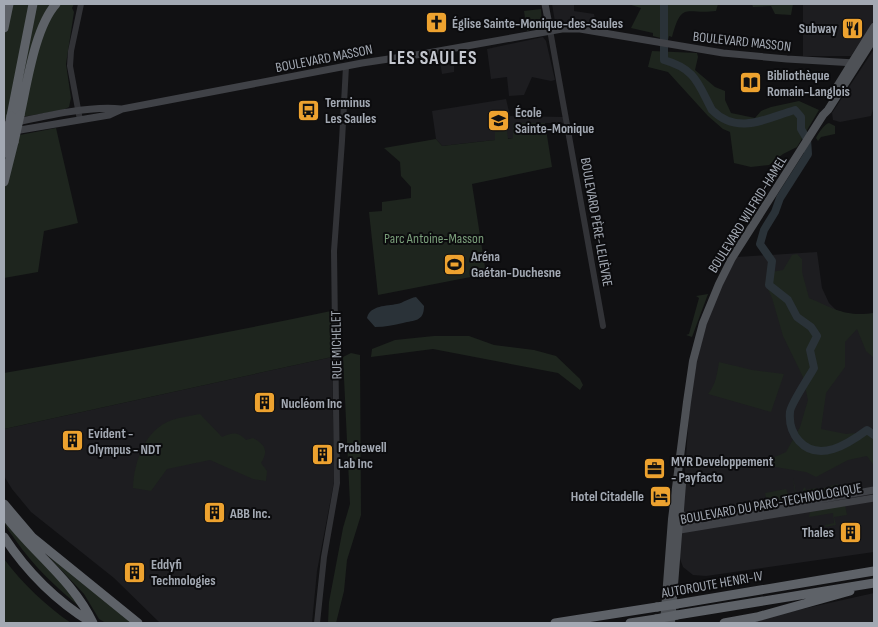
<svg xmlns="http://www.w3.org/2000/svg" width="878" height="627" font-family="'Sofia Sans Condensed',sans-serif">
<rect width="100%" height="100%" fill="#111113"/>
<path fill="#1d1d20" d="M552 4H574V11L594 14 597 28 558 24 555 22Z
M803 4H874V21L851 56H803Z
M543 37 546 41 555 80 551 81 532 77 524 95 509 96 507 77 491 79 487 49Z
M874 49V106L871 116 840 122 833 120 832 113Z
M454 53V72L442 74 439 56Z
M506 99 510 116 563 117 566 123H513V138L442 146 436 139 432 111Z
M817 252 822 288 829 303 836 310 842 312 857 316 874 313V552L706 576 693 575 683 567 679 556 689 414 693 379 702 340 708 320 724 280 737 257Z
M332 357 334 482 317 571 312 623H160L114 578 31 512 12 489 4 476V429Z
M874 593V623H733L762 618Z"/>
<path fill="#1e251e" d="M4 4H74L72 8 74 12 66 64 71 98 69 107 63 110 4 120Z
M628 4H718L716 11C686 15 682 0 672 37L669 36 668 40 653 36V33L631 28 641 8Z
M752 4H793L791 15 775 14 771 6 753 7Z
M541 9 542 25 527 31 524 11Z
M652 51 697 53 698 57 695 70 715 87 725 91V100L731 113 755 118 761 111 771 107 799 101 819 110 797 147 783 154 769 165 751 167 734 163 730 132 723 129 708 116 668 72 648 67Z
M513 123H545L552 167 472 184 486 274 378 295 369 212 382 211V202L411 198V187L401 176 400 162 384 148 436 139 442 146 495 140V132L507 131 508 139 513 138Z
M829 123 835 126V134L821 137 818 141 816 138C818 134 824 124 829 123Z
M56 128 78 223 44 231 38 272 4 278V138Z
M797 254 802 259V272L809 298C835 309 845 317 874 313V358L866 351 857 329 845 342V367L826 393 821 429 846 434 874 431V466L867 456 848 460 816 477 806 472 775 467 770 459 786 452 800 427 808 400 803 377 783 336 772 298 765 283 771 272 783 270 792 255Z
M708 294 692 337 686 335 689 334 699 298 696 296Z
M331 311 332 357 4 429V373C113 354 222 334 331 311Z
M434 336H469L494 345 534 350 556 356 580 379 583 385 580 390 558 373 433 349 371 357 372 349 395 340Z
M351 353 360 355 361 515 347 560 344 591 336 623H328L329 602 343 528 350 504 343 357Z
M719 362 752 370 784 374 771 412 708 394C716 384 717 374 719 362Z
M200 414 222 437C232 433 237 431 246 440L253 438C265 445 269 450 261 463L267 471 266 481 253 479 210 460 167 469 151 491 133 488C134 462 145 429 172 420 181 417 191 416 200 414Z
M793 478 797 497 767 502 765 493 786 489 788 494 795 493Z
M837 484 842 490 803 496V489L805 487 806 490 817 488 818 490Z
M845 505 847 515 834 517 836 525 825 527V525L834 523 833 513 809 517 810 512Z
M4 518 57 576 81 608C56 587 33 566 14 538 10 532 4 526 4 518Z
M46 554 133 623H106L99 619 84 594Z
M4 559C23 584 46 606 71 623H4Z"/>
<path fill="#2a3238" d="M416 297 424 306C424 322 414 320 403 323 394 325 385 327 375 327L367 318C370 305 387 306 397 304 403 303 409 298 416 297Z"/>
<g fill="none" stroke-linecap="round" stroke-linejoin="round">
<path stroke="#2a3238" stroke-width="8" d="M664 4V60C696 69 698 84 712 110 738 136 767 118 795 110L801 117V129L807 139 808 154 780 198 775 212 764 230 760 244 772 261 769 285 788 300 797 317 811 327 817 336 810 350 814 368C809 377 790 405 790 412 789 422 792 433 799 441 819 463 848 444 867 430L874 435"/>
<path stroke="#323337" stroke-width="6" d="M550 30 603 326
M80 120 70 66 71 51 81 4
M317 623 324 557 337 483 334 251 342 141 346 66"/>
<path stroke="#404247" stroke-width="7" d="M545 4 550 30
M4 125C36 118 89 105 121 109
M14 131 109 115 122 109 362 63 422 54 562 29H580L723 53 787 59 855 63
M680 512 685 518 697 520
M675 526 874 490
M674 531 874 498"/>
<path stroke="#4e5156" stroke-width="8" d="M833 93 874 27
M664 623 672 519 687 402 693 361 703 323 719 284 732 258 823 115 828 110 874 38
M671 623 682 484"/>
<path stroke="#5e6268" stroke-width="9" d="M4 28 9 4
M20 115C27 84 35 27 56 4
M11 116 33 4
M4 153 6 141
M4 182 14 142
M4 504 32 537 138 623
M4 514C32 552 73 580 93 623
M4 537C27 572 56 601 92 623
M677 604 874 571
M677 615 874 583
M555 623 657 607
M630 623 656 619
M724 623 757 617 850 591"/>
<path stroke="#5e6268" stroke-width="9" d="M6 141 11 116
M14 142 20 115
M657 607 677 604
M656 619 677 615"/>
</g>
<defs>
<symbol id="church-square" viewBox="-11 -11 22 22"><rect x="-9" y="-9" width="18" height="18" rx="4" fill="#eda22f" stroke="#0c0c0e"/><path d="M-1.2-6h2.4v3.5h3.3v2.4h-3.3V6h-2.4V-.1h-3.3v-2.4h3.3Z" fill="#111"/></symbol>
<symbol id="restaurant-square" viewBox="-11 -11 22 22"><rect x="-9" y="-9" width="18" height="18" rx="4" fill="#eda22f" stroke="#0c0c0e"/><path d="M-5-6h1v4h1v-4h1v4h1v-4h1v5L-1.5 .5V6h-2V.5L-5-1ZM5-6V6H3V1.5H1.5Q1.5-4 5-6Z" fill="#111"/></symbol>
<symbol id="library-square" viewBox="-11 -11 22 22"><rect x="-9" y="-9" width="18" height="18" rx="4" fill="#eda22f" stroke="#0c0c0e"/><path d="M-6-4Q-3-5.5-.7-3.5V5Q-3 3-6 4ZM6-4Q3-5.5 .7-3.5V5Q3 3 6 4Z" fill="#111"/></symbol>
<symbol id="bus-square" viewBox="-11 -11 22 22"><rect x="-9" y="-9" width="18" height="18" rx="4" fill="#eda22f" stroke="#0c0c0e"/><path d="M-5-6H5V4H4V6H2V4H-2V6H-4V4H-5ZM-3.5-4V0h7V-4ZM-3.5 1.2v1.5H-2V1.2ZM2 1.2v1.5H3.5V1.2Z" fill="#111"/></symbol>
<symbol id="school-square" viewBox="-11 -11 22 22"><rect x="-9" y="-9" width="18" height="18" rx="4" fill="#eda22f" stroke="#0c0c0e"/><path d="M0-5L7-2L0 1L-7-2ZM-4 1L0 2.5L4 1V4Q0 6-4 4Z" fill="#111"/></symbol>
<symbol id="stadium-square" viewBox="-11 -11 22 22"><rect x="-9" y="-9" width="18" height="18" rx="4" fill="#eda22f" stroke="#0c0c0e"/><path d="M0-5a6.5 5 0 1 0 0 10a6.5 5 0 1 0 0-10ZM-3.5-1.8h7v3.6h-7Z" fill="#111"/></symbol>
<symbol id="building-square" viewBox="-11 -11 22 22"><rect x="-9" y="-9" width="18" height="18" rx="4" fill="#eda22f" stroke="#0c0c0e"/><path d="M-4-6H4V6H1V3H-1V6H-4ZM-2.5-4.3h1.7v1.8h-1.7ZM.8-4.3h1.7v1.8H.8ZM-2.5-1h1.7V.8h-1.7ZM.8-1h1.7V.8H.8Z" fill="#111"/></symbol>
<symbol id="office-square" viewBox="-11 -11 22 22"><rect x="-9" y="-9" width="18" height="18" rx="4" fill="#eda22f" stroke="#0c0c0e"/><path d="M-6-3h4V-5.5h4V-3h4V5H-6ZM-1-4.5V-3h2v-1.5ZM-6 0V1H6V0Z" fill="#111"/></symbol>
<symbol id="hotel-square" viewBox="-11 -11 22 22"><rect x="-9" y="-9" width="18" height="18" rx="4" fill="#eda22f" stroke="#0c0c0e"/><path d="M-6-4.5h1.5V1H6V5H4.5V3h-9V5H-6ZM-4 0a1.8 1.8 0 1 1 3.6 0ZM.5 0V-2.5h3Q6-2.5 6 0Z" fill="#111"/></symbol>
</defs>
<g fill-rule="evenodd">
<use href="#church-square" x="424" y="10" width="25" height="25"/>
<use href="#restaurant-square" x="840" y="16" width="25" height="25"/>
<use href="#library-square" x="738" y="70" width="25" height="25"/>
<use href="#bus-square" x="296" y="98" width="25" height="25"/>
<use href="#school-square" x="486" y="108" width="25" height="25"/>
<use href="#stadium-square" x="442" y="252" width="25" height="25"/>
<use href="#building-square" x="252" y="390" width="25" height="25"/>
<use href="#building-square" x="60" y="428" width="25" height="25"/>
<use href="#building-square" x="310" y="442" width="25" height="25"/>
<use href="#office-square" x="642" y="456" width="25" height="25"/>
<use href="#hotel-square" x="648" y="484" width="25" height="25"/>
<use href="#building-square" x="202" y="500" width="25" height="25"/>
<use href="#building-square" x="838" y="520" width="25" height="25"/>
<use href="#building-square" x="122" y="560" width="25" height="25"/>
</g>
<g text-anchor="middle" stroke-width="4" stroke-linejoin="round" paint-order="stroke">
<g font-size="14" font-weight="bold" fill="#a3a9b3" stroke="#0c0c0e" text-anchor="start">
<text x="452" y="28">Église Sainte-Monique-des-Saules</text>
<text x="837" y="33" text-anchor="end">Subway</text>
<text x="767" y="80">Bibliothèque<tspan x="767" dy="16">Romain-Langlois</tspan></text>
<text x="325" y="107">Terminus<tspan x="325" dy="16">Les Saules</tspan></text>
<text x="515" y="117">École<tspan x="515" dy="16">Sainte-Monique</tspan></text>
<text x="471" y="261">Aréna<tspan x="471" dy="16">Gaétan-Duchesne</tspan></text>
<text x="281" y="408">Nucléom Inc</text>
<text x="88" y="438">Evident -<tspan x="88" dy="16">Olympus - NDT</tspan></text>
<text x="338" y="452">Probewell<tspan x="338" dy="16">Lab Inc</tspan></text>
<text x="671" y="466">MYR Developpement<tspan x="671" dy="16">- Payfacto</tspan></text>
<text x="644" y="501" text-anchor="end">Hotel Citadelle</text>
<text x="230" y="518">ABB Inc.</text>
<text x="834" y="537" text-anchor="end">Thales</text>
<text x="151" y="569">Eddyfi<tspan x="151" dy="16">Technologies</tspan></text>
</g>
<g font-size="14" fill="#a3a9b3" stroke="#0c0c0e">
<text transform="translate(742 41) rotate(6)" y="5">BOULEVARD MASSON</text>
<text transform="translate(324 58) rotate(-11)" y="5">BOULEVARD MASSON</text>
<text transform="translate(747 214) rotate(-58)" y="5">BOULEVARD WILFRID-HAMEL</text>
<text transform="translate(597 222) rotate(80)" y="5">BOULEVARD PÈRE-LELIÈVRE</text>
<text transform="translate(336 345) rotate(-91)" y="5">RUE MICHELET</text>
<text transform="translate(771 503) rotate(-10)" y="5">BOULEVARD DU PARC-TECHNOLOGIQUE</text>
<text transform="translate(712 584) rotate(-10)" y="5">AUTOROUTE HENRI-IV</text>
</g>
<g font-size="14" fill="#7a9e7a" stroke="#0c0c0e">
<text x="434" y="243">Parc Antoine-Masson</text>
</g>
<g font-size="19" font-weight="bold" letter-spacing="1" fill="#c4c7cf" stroke="#0c0c0e">
<text x="433" y="64">LES SAULES</text>
</g>
</g>
<rect width="878" height="627" fill="none" stroke="#a3a9b3" stroke-width="10"/>
</svg>
